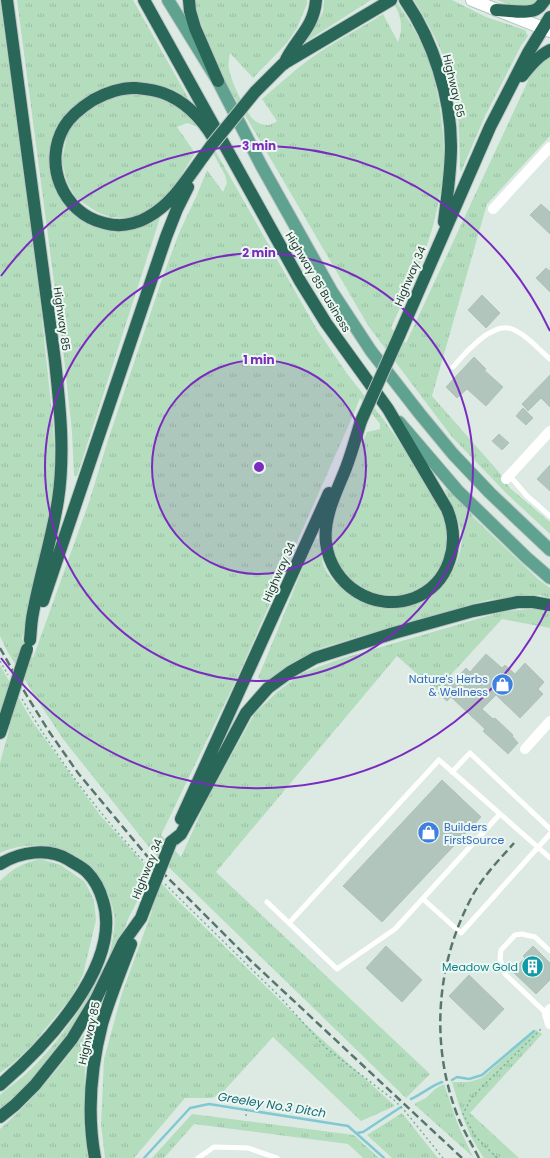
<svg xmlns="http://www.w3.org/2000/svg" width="550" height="1158" font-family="Poppins,sans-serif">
<defs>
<pattern id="grass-tufts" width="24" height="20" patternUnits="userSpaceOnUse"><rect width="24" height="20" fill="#b4ddbe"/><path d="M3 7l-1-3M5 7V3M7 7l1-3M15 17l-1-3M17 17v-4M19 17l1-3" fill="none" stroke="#9abea4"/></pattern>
</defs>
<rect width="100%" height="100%" fill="#ddeae4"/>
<path fill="url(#grass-tufts)" d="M17 0H133L191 103 174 90 162 86 143 83 77 106 50 166 54 184 62 200 76 214 136 228 160 218 77 476H74L72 432 64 358Z
M196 0H307V4L297 28 286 44 253 78 230 53C229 58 228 63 229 69 230 79 245 110 252 118 258 125 269 128 277 121L262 99C277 86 291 73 307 61 331 43 358 30 383 14L398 42C404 27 401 13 391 0H395C408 18 420 38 428 58 438 84 445 135 444 163 444 178 440 194 437 209 429 250 408 289 391 328L406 343 533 70 550 56V136L487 204 432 396 498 471 510 488 550 522V534L507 494 452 437 369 327 218 69 196 10Z
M324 0H371L307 41 323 12Z
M414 0H452L486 17 525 30 528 36 521 46 485 116 461 172 460 169C459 140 460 109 452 81 444 52 429 25 414 0Z
M497 0H538C528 12 511 6 497 0Z
M0 1 38 281 53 423 55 465 53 488 47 533 22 639 33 658 89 502 108 440 163 276 179 233 196 197 207 170 223 192 227 183 225 175 201 131 196 126 187 123 177 127 195 153 167 198 142 215 126 218 110 217 97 212 76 198 67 182 62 161 67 134 79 115 102 99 126 92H142L174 102 203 129 316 328 348 375 384 420 432 490 446 520 448 540 444 558 436 574 425 585 410 593 393 596 377 594 367 590 347 577 336 564 331 532 333 513 367 432 380 429V424L360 398 354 413 237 678 161 835 181 857 207 799 255 713 277 692 302 673 340 659 501 612 536 608 550 610V628L502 619 436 691 397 656 216 872 430 1074 406 1098 152 851 63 739 38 701 7 651 0 636Z
M447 489 474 514 472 516 538 579 550 588V598L540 595 488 600 351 639 321 648 307 655 294 662 265 682 258 678 315 538 321 540C322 549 321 559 324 567 334 589 371 611 395 608 405 606 413 601 423 596 428 593 434 591 439 587 453 576 462 554 462 536 461 524 450 502 445 490Z
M0 665 32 721 100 815 174 897 290 1010 395 1106 361 1121 273 1037 221 1094 212 1098H185L134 1158H105L101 1124 104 1059 122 993 152 911 139 898 129 917 122 935 108 961C111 946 116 929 114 915 106 860 49 831 0 853V763L9 730 0 713Z
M40 859 61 865 85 882 94 900 96 920 83 975 70 999 32 1045 12 1064 0 1073V881C15 867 21 864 40 859Z
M108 964 76 1025 35 1077 0 1110V1095C10 1086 21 1079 30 1070 61 1041 86 1000 108 964Z
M536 1030 542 1034 470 1113 519 1158H484C467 1134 460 1110 452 1082H469L482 1078Z
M85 1034 89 1036 85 1071 84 1128 88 1158H0V1129C24 1108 44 1086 64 1061 72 1052 77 1042 85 1034Z
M444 1084 458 1125 473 1157 414 1104 426 1098 435 1089Z
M402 1113 437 1157 438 1158H392L367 1135Z
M192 1114 354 1135 379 1158H363L348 1144 194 1124 164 1158H152Z"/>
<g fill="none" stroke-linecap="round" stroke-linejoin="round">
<path stroke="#81c8d3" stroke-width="2.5" d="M452 1080 457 1077 469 1079 482 1075 534 1031
M411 1099C422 1094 431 1086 442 1082
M357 1133 363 1132 401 1107
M144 1158 190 1108 209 1104 348 1126 384 1158"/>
</g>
<path fill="#b2c5bd" stroke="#afc3bb" d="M541 204 550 212V234L530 215Z
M546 268 550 271V292L536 278Z
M482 295 500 313 486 328 468 310Z
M474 357 486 369 484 370 503 387 486 406 467 389 457 398 446 387Z
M550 375V407L541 398 528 411 522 404Z
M523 408 533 418 526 425 516 416Z
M499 434 509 443 502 450 492 441Z
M550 465V491L537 479Z
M486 654 502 668 505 665 515 674 525 663 544 682 538 689 543 694 520 718 496 695 482 709 493 719 495 718 513 735 512 736 518 743 508 754 483 731 485 729 451 697 447 701 438 693 452 677 455 680 466 668 470 672Z
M442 780 481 817 382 922 343 886Z
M386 946 422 980 402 1002 366 968Z
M533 946 550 963V980L536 994 512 971 525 958 523 956Z
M469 975 504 1009 484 1030 449 996Z"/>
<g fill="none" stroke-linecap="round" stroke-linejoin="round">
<defs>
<path id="secondary" d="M472 0 550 31"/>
<path id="primary" d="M168 0 218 81 261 165 331 290 371 351 420 414 453 454 490 493 550 550
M399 422 458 491 527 558 550 578"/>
<path id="highway" d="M7 0 55 361C60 407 65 454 58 500 52 538 40 575 33 613 31 622 31 631 30 640
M144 0 300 281 326 323 388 409 447 509C461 543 450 584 414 598 374 613 331 585 326 543 323 517 337 491 346 468 352 452 356 437 361 421
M189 0 190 11 195 28 218 81
M405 0C433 40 451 97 451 146 451 171 447 197 444 222
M496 10C507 10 530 15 538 8 541 6 543 2 545 0
M284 64C294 40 314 29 316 0
M522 76C530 66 538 56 550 50
M255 92 283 64 391 0
M203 157C187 179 172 204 148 217 140 222 126 226 116 225 112 225 108 224 104 223 62 213 43 163 64 127 71 115 82 107 93 100 105 93 123 87 136 88 145 89 155 90 163 93 185 101 202 119 214 139
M399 336 490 127 528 53 550 17
M43 601 166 237 177 209 188 187
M0 733 4 721
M181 819 329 493
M171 842 181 834 246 713 268 688 290 672 315 658 394 633 473 611 518 602H533L550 605
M0 864C20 852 48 847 69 860 75 864 82 867 87 872 95 880 100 890 103 901 123 965 44 1047 0 1085
M0 1117 15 1105 35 1085 72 1039 96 999 123 943 141 918 146 905
M95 1158C87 1115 91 1067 102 1024 110 997 121 970 131 944"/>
</defs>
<use href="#secondary" stroke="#b0cac0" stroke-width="14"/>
<use href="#primary" stroke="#bcc4c2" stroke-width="14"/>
<use href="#highway" stroke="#bcc4c2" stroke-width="14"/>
<path stroke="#7caf9e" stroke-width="1.5" stroke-dasharray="2 3" stroke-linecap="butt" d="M0 661 8 675
M22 699C58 760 101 817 150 868
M165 884 280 997 326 1048 394 1100 404 1110 443 1158
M246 1116 247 1098
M497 1158 475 1136 463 1114 471 1098 542 1028"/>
<path stroke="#fff" stroke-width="5" d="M453 367C464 354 492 321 512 329 526 334 538 349 550 359
M509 475 527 496 550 516
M452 772 470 753 550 829
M423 899 461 933 550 834
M267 902 337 969 395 929 500 814
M289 923 439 760 550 858
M547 1014 505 974 500 959 501 950 515 935 522 934 535 937 550 951
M198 1158 214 1147 248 1148 277 1158"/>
<path stroke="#fff" stroke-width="10" d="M493 209 550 147
M506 479 550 431
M525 749 550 721
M550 1009 547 1014 550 1024"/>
<use href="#secondary" stroke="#fff" stroke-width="12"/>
<use href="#primary" stroke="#5fa28f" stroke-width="12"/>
<use href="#highway" stroke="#296759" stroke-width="12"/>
<path stroke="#58766d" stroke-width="2.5" stroke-dasharray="8 4" stroke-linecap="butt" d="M0 648 27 696 48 730 78 773 152 862 250 960 462 1158
M479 1158C470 1141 460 1125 454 1106 430 1036 438 957 474 893 485 874 500 859 514 843"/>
<defs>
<path id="highway-bridge" d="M203 157 211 146 255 92
M361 421 399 336
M4 721 27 649
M146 905 171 842"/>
</defs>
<use href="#highway-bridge" stroke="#bcc4c2" stroke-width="14" stroke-linecap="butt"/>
<use href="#highway-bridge" stroke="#296759" stroke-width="12"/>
</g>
<circle cx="259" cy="467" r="107" fill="#7b2cbf" fill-opacity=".12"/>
<g fill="none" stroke="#7b2cbf" stroke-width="2">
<circle cx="259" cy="467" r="107"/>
<circle cx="259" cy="467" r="214"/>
<path d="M550 603A321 321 0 0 1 1 658M1 276A321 321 0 0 1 550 331"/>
</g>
<defs>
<symbol id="shop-disc" viewBox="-11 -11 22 22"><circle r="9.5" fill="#3f7fe0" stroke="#edf7f2"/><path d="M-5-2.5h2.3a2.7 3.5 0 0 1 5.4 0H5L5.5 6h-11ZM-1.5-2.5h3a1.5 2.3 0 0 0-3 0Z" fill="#fff"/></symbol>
<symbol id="building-disc" viewBox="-11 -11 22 22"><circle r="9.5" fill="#0f9aa8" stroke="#edf7f2"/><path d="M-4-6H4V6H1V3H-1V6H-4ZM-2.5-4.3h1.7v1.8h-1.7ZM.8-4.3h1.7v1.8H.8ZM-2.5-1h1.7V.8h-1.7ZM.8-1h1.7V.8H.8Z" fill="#fff"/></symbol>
</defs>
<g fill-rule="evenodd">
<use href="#shop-disc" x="490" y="672" width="25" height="25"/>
<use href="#shop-disc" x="416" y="820" width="25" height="25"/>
<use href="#building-disc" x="520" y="954" width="25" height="25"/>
</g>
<g text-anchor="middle" stroke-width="4" stroke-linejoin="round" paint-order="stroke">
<g font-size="11" fill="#1e3a32" stroke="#edf7f2">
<text transform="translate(454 86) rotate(77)" y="4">Highway 85</text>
<text transform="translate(410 276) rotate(-67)" y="4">Highway 34</text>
<text transform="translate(318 282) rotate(59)" y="4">Highway 85 Business</text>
<text transform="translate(62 319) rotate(82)" y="4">Highway 85</text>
<text transform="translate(279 572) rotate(-66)" y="4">Highway 34</text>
<text transform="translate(147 869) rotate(-68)" y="4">Highway 34</text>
<text transform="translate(89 1033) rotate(-77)" y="4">Highway 85</text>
</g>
<g font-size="11" fill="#366cbe" stroke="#edf7f2" text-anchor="end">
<text x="488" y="683">Nature's Herbs<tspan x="488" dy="13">&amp; Wellness</tspan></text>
<text x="444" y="831" text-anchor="start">Builders<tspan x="444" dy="13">FirstSource</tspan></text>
</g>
<g font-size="11" fill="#0d838f" stroke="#edf7f2" text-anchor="end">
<text x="518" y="971">Meadow Gold</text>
</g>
<g font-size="12" font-style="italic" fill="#166977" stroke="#edf7f2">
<text transform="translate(272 1105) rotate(9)" y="4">Greeley No.3 Ditch</text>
</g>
</g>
<circle cx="259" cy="467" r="6" fill="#7b2cbf" stroke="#edf7f2" stroke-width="2"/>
<g font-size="12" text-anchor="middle" font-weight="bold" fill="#7b2cbf" stroke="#edf7f2" stroke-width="4" stroke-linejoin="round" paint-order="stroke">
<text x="259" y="150">3 min</text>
<text x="259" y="257">2 min</text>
<text x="259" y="364">1 min</text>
</g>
</svg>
